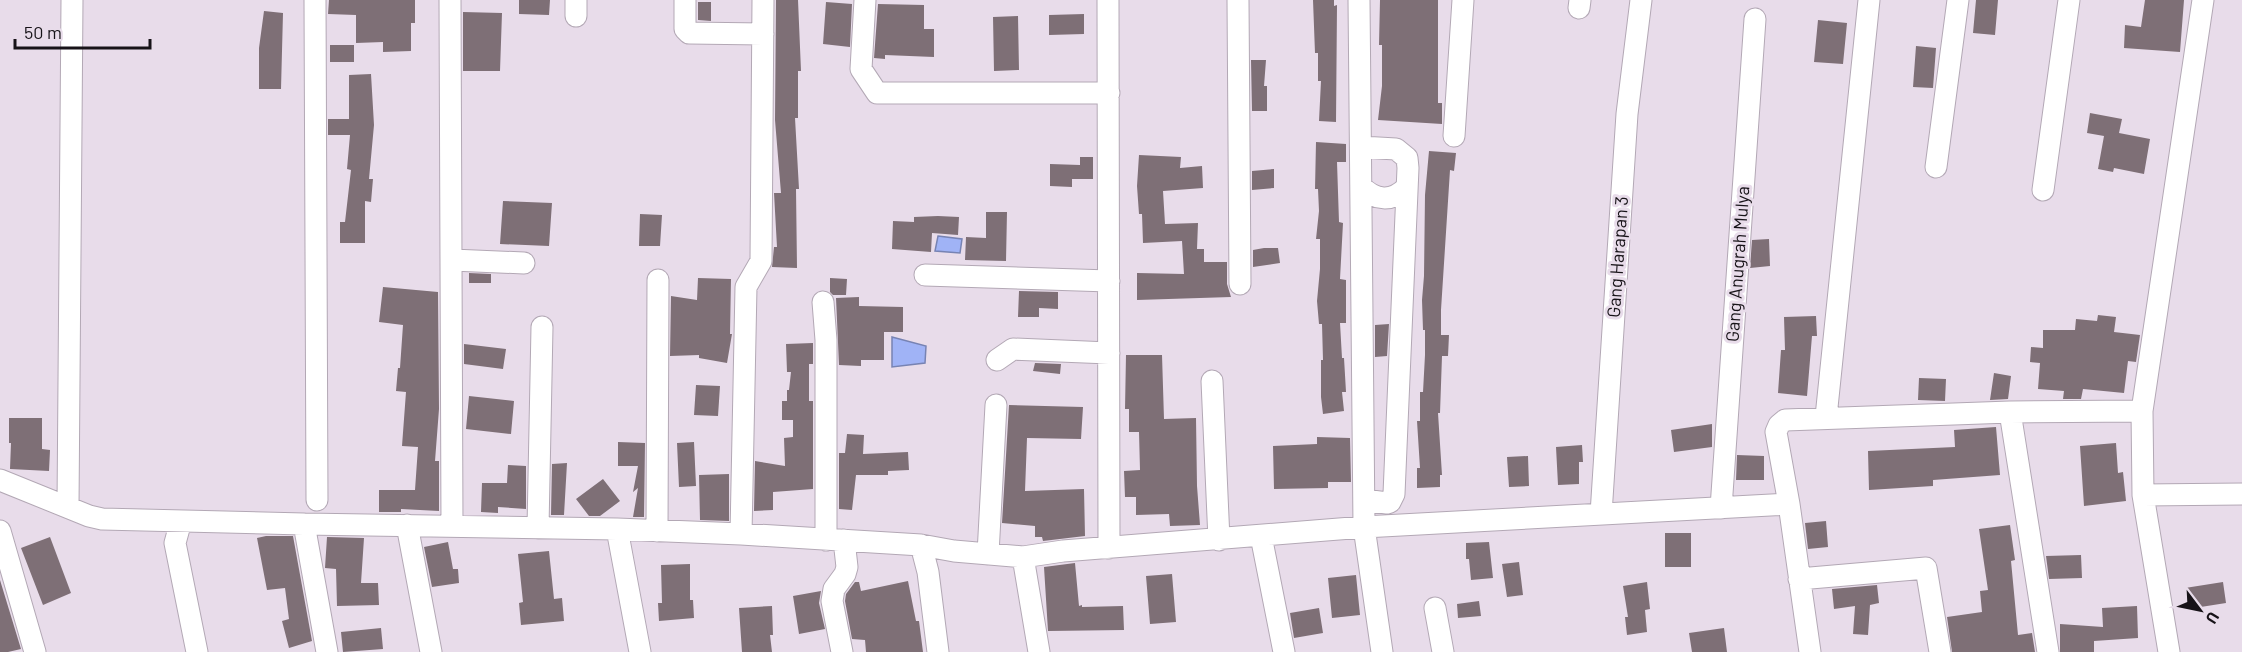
<svg xmlns="http://www.w3.org/2000/svg" width="2242" height="652" font-family="Barlow,sans-serif">
<rect width="100%" height="100%" fill="#e8dcea"/>
<path fill="#a0b3f6" stroke="#7783b3" stroke-width="1.5" d="M938 236 962 239 960 253 935 251Z
M892 337 926 346 925 363 892 367Z"/>
<path fill="#7e6f76" d="M329 0H415V23H411V51L383 52V42L356 43V15L328 14Z
M519 0H550L549 15 519 14Z
M776 0H798L801 71H798V118H795L799 189H796L797 268 772 267 774 247H777L774 193H781L775 120Z
M1313 0H1334V6L1337 5 1336 122 1319 121 1321 81H1318V53H1315Z
M1380 0H1438V103H1442V124L1378 120 1382 86V45H1379Z
M1976 0H1998L1995 35 1973 33Z
M2145 0H2184L2180 52 2124 48 2125 25 2141 27Z
M698 2H711V21L698 20Z
M826 2 852 4 850 47 823 44Z
M878 4 924 5V29H934V57L885 55V59L874 58Z
M264 11 283 13 281 89H259V48Z
M463 12 502 13 500 71H463Z
M1084 14V34L1049 35V15Z
M1018 16 1019 70 994 71 993 17Z
M1818 20 1847 23 1843 64 1814 62Z
M330 45H354V62H330Z
M1916 46 1936 48 1933 88 1913 87Z
M1251 60H1266L1264 86H1267V111H1252Z
M371 74 374 125 369 179H373L371 202 365 201V243H340V222H345L351 170 347 169 350 135H328V119H349V75Z
M2090 113 2122 119 2119 133 2150 139 2144 174 2114 168 2113 172 2098 169 2104 136 2087 133Z
M1316 142 1346 144V162H1337L1339 222 1343 223 1340 279 1346 280V323H1340L1342 358H1344L1346 392H1342L1344 411 1323 414 1321 397V360H1323L1322 324H1319L1317 301 1320 269V239H1316L1319 211 1318 189H1315Z
M1429 151 1456 153 1454 171 1450 170 1441 310V335H1449L1448 356H1442L1440 413H1438L1442 475H1440V487L1417 488V468H1420L1417 421H1420V392H1423L1425 355V330H1423L1422 300 1424 276 1425 195Z
M1139 155 1181 157 1180 168 1202 166 1203 188 1163 191 1165 224 1198 223 1197 249H1204V262H1227V284L1231 297 1137 300V273L1184 274 1182 241 1143 243 1142 214H1139L1137 186Z
M1080 157H1093V179H1072V187L1050 186V164L1080 165Z
M1274 169V188L1252 190V171Z
M503 201 552 203 549 246 500 244Z
M986 212H1007L1006 261 965 260 966 237 986 238Z
M640 214 662 215 660 246H639Z
M938 216 959 217 958 235 932 233 931 252 892 249 893 221 914 222V217Z
M1769 239 1770 266 1750 268 1752 240Z
M1264 248H1278L1280 263 1253 267V250Z
M469 273 491 274V283H469Z
M698 278 731 279 730 334H732L727 363 699 358V355L670 356 671 296 697 300Z
M830 278 847 279 846 295H833L830 292Z
M383 287 438 292 439 409 435 461H439V511L401 509V512H379V490H415L418 447 402 446 406 392 396 391 398 368H400L403 325 379 322Z
M1019 291 1058 292V309L1039 308V317H1018Z
M859 297V306L903 307V332H884V360H861V366L839 365 836 298Z
M2098 315 2116 317 2114 332 2140 335 2136 362 2128 361 2124 393 2083 389 2081 399H2063L2064 391 2038 389 2040 363 2030 362 2031 347 2043 348V330H2075L2076 319 2097 321Z
M1816 316 1817 336H1812L1807 396 1778 393 1781 350H1785L1784 317Z
M1389 324 1387 356 1375 357V325Z
M813 343V364H809V401H813V489L773 492V510L754 511 755 461 785 466 784 438 793 437V420H782V401H787V390H789L791 372H787L786 344Z
M464 344 506 349 503 369 464 364Z
M1126 355H1162L1164 419 1196 418 1197 486 1200 525 1170 526 1169 514 1136 515V497H1125L1124 471 1140 470 1139 432H1129V409H1125Z
M1035 363 1061 364 1060 374 1033 371Z
M1994 373 2011 376 2008 399 1990 400Z
M1919 378 1946 379 1945 401 1918 400Z
M696 385 720 386 718 416 694 415Z
M469 396 514 401 511 434 466 429Z
M1009 405 1083 407 1081 439 1027 438 1025 491 1084 489 1085 536 1043 541 1042 537H1035V526L1002 523Z
M9 418H42V449L50 450 49 471 10 469 11 443H9Z
M1712 424V447L1674 452 1671 430Z
M1996 427 2000 475 1933 480V486L1869 490 1868 451 1955 447 1954 430Z
M847 434 864 435 863 454 908 452 909 470 888 471V475H856L852 510 839 509V453H845Z
M1317 437 1350 438 1351 482H1328V488L1274 489 1273 446 1317 444Z
M618 442 645 443 644 517H633L638 488 633 492 638 466H618Z
M694 442 696 486 679 487 677 443Z
M2116 443 2118 473 2123 472 2126 501 2084 506 2080 446Z
M1582 445 1583 462H1579V484L1558 485 1556 447Z
M1737 455 1764 456V480H1736Z
M1528 456 1529 486 1509 487 1507 457Z
M567 463 564 515H551L552 464Z
M508 465 526 466V509L498 507V513L481 512 482 483H507Z
M729 474V521L700 520 699 475Z
M603 479 620 501 600 516H589L576 499Z
M1826 521 1828 547 1808 549 1805 523Z
M2010 525 2015 560 2011 561 2018 635 2032 633 2035 652H1952L1947 617 1982 612 1980 591 1988 590 1979 529Z
M1665 533H1691V567H1665Z
M266 536H293L312 641 289 648 282 621 289 619 285 588 267 590 257 538Z
M50 537 71 593 43 605 21 548Z
M327 537 364 538 361 583H378L379 605 337 606 336 569 325 568Z
M448 542 453 569H458L459 583 432 587 424 547Z
M1489 542 1493 578 1471 580 1469 559H1466V543Z
M549 551 554 599 562 598 564 621 521 625 519 603 523 602 518 554Z
M2081 555 2082 578 2049 579 2046 556Z
M1519 562 1523 595 1507 597 1502 564Z
M1075 563 1079 606 1082 605V607L1123 606 1124 630 1048 631 1044 567Z
M690 564V600H693L694 618 659 621 658 603H662L661 565Z
M1172 574 1176 622 1150 624 1146 576Z
M1356 575 1360 615 1332 618 1328 578Z
M0 580 21 649 8 652H0Z
M908 581 916 621H919L923 652H866L865 640 852 639 845 601 846 594 855 582H859L861 591Z
M1647 582 1650 609 1645 610 1647 632 1627 635 1625 617H1628L1623 586Z
M2223 582 2226 603 2188 609 2185 588Z
M1877 585 1879 603 1870 605 1868 635 1853 634 1855 606 1834 609 1832 589Z
M821 591 819 603 825 629 799 634 793 596Z
M1479 601 1481 616 1458 618 1457 604Z
M772 606 773 635H770L772 652H742L739 608Z
M2137 606 2138 638 2094 641V652H2060V624L2103 627 2102 608Z
M1319 608 1323 633 1294 638 1290 613Z
M381 628 383 649 343 652 341 632Z
M1724 628 1727 652H1692L1689 633Z"/>
<g fill="none" stroke-linecap="round" stroke-linejoin="round">
<defs>
<path id="street" d="M315 0 317 500
M450 0 452 526
M685 0V29L689 33 763 34
M865 0 861 69 877 93H1109
M1108 0 1109 548
M1238 0 1240 284
M1359 0 1364 527 1382 652
M1579 8 1580 0
M576 16V0
M1454 136 1463 0
M1361 147 1396 149 1407 158 1408 168 1394 494 1390 502 1387 503 1364 500
M1936 167 1958 0
M1361 186C1375 201 1392 202 1406 188
M2043 190 2069 0
M452 260 524 263
M925 275 1109 281
M823 302 826 340V540
M997 360 1013 349 1109 353
M1212 381 1219 540
M2010 412 2048 652
M1826 417 1869 0
M0 480 89 516 102 519 304 524
M2143 495 2242 494
M1789 504 1810 652
M68 507 72 0
M1721 508 1755 19
M1601 514 1627 114 1641 0
M181 521 175 543 197 652
M407 525 431 652
M538 528 542 327
M617 529 640 652
M0 531 35 652
M657 531 658 280
M741 534 746 287 761 261 763 0
M1261 536 1284 652
M921 545 928 572 938 652
M988 554 996 405
M1023 557 1039 652
M1799 579 1926 568 1940 652
M1435 608 1443 652
M327 652 304 524 617 529 741 534 921 545 954 551 1023 557 1063 551 1364 527 1789 504 1776 432 1779 425 1785 420 2010 412 2142 411
M842 652 832 601 834 589 845 574 847 567 844 540
M2169 652 2143 495 2142 411 2203 0"/>
</defs>
<use href="#street" stroke="#b3a8b5" stroke-width="23"/>
<use href="#street" stroke="#fff" stroke-width="21"/>
</g>
<g text-anchor="middle" stroke-width="6" stroke-linejoin="round" paint-order="stroke">
<g font-size="18" fill="#171318" stroke="#e8dcea">
<text transform="translate(1618 257) rotate(-86)" y="6">Gang Harapan 3</text>
<text transform="translate(1738 264) rotate(-86)" y="6">Gang Anugrah Mulya</text>
</g>
</g>
<g transform="translate(2200 610) rotate(122)" stroke="#e8dcea" stroke-width="4.5" paint-order="stroke">
<path d="M0-4.5L10 22L0 15L-10 22Z" fill="#171318"/>
<text y="-9" font-size="16" font-weight="bold" text-anchor="middle" fill="#171318">U</text>
</g>
<path d="M15 39v9h135v-9" fill="none" stroke="#171318" stroke-width="3"/>
<text x="24" y="39" font-size="18" fill="#171318" stroke="#e8dcea" stroke-width="4.5" paint-order="stroke">50 m</text>
</svg>
